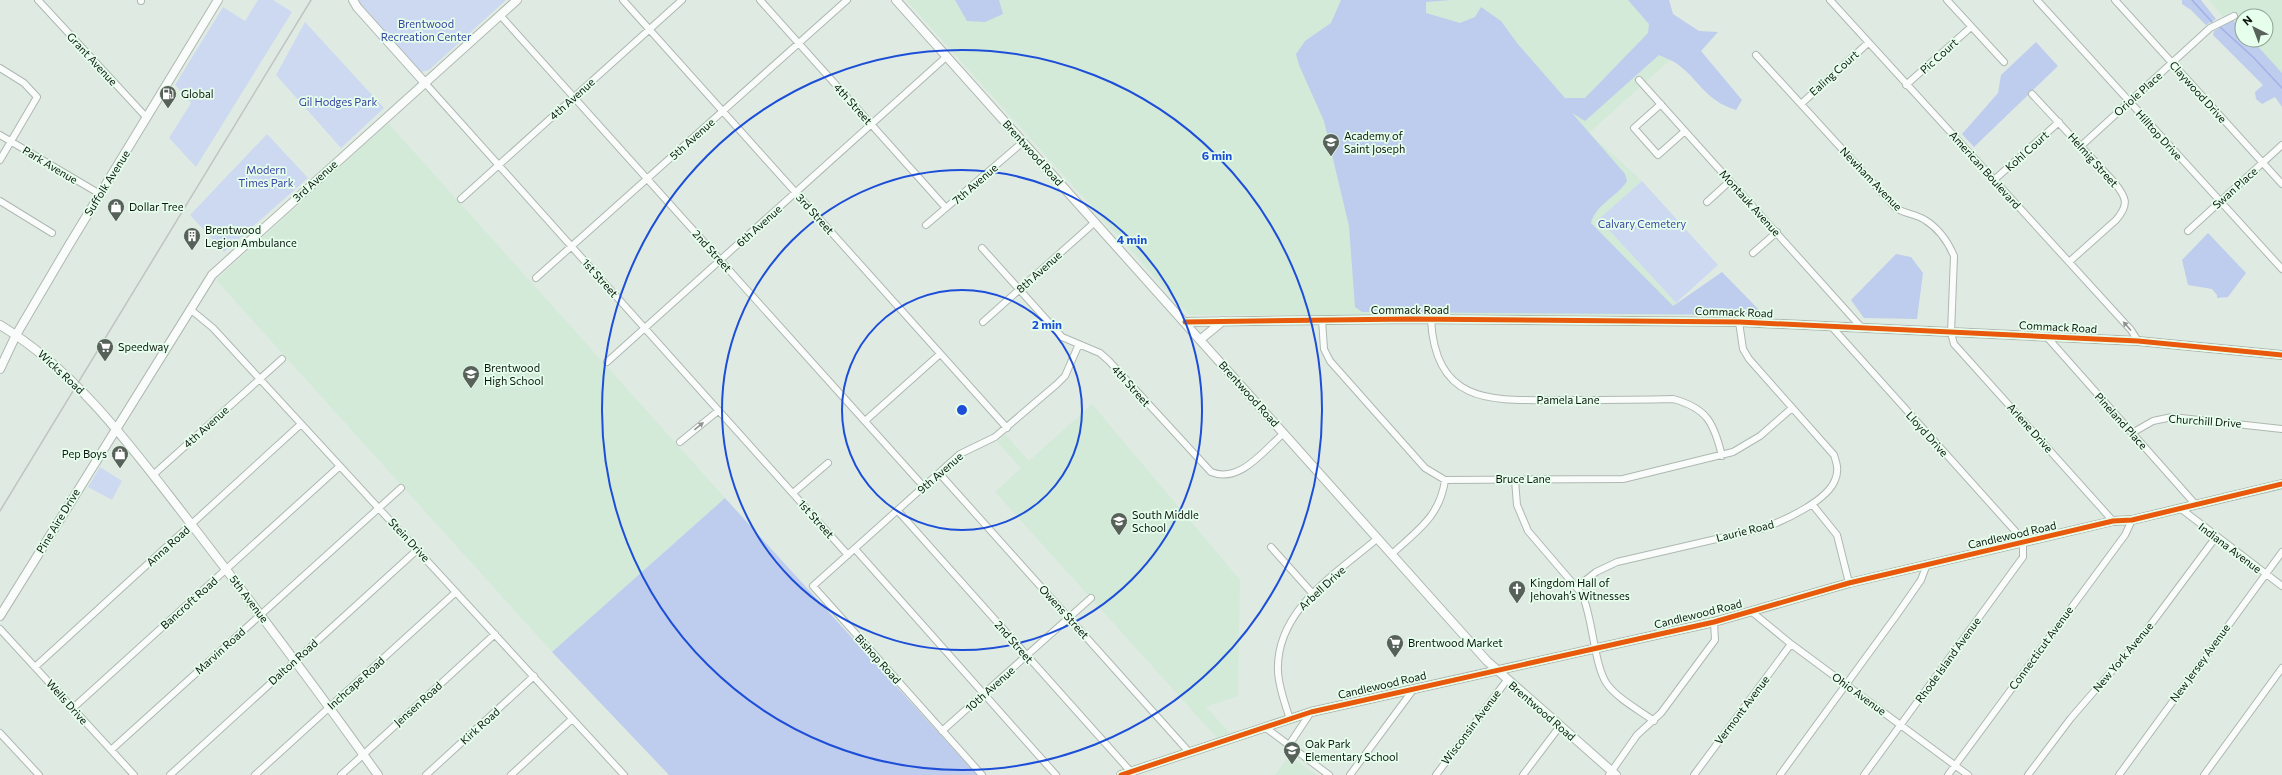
<svg xmlns="http://www.w3.org/2000/svg" width="2282" height="775" font-family="Commissioner,sans-serif">
<rect width="100%" height="100%" fill="#dfebe2"/>
<path fill="#d3ead9" d="M906 0H1653L1690 42 1589 133 1642 181 1600 220 1686 315H1189Z
M2209 0H2282V87L2242 40H2266V16H2242V40Z
M388 123 725 498 552 652 216 280Z
M1092 404 1240 580 1238 696 1206 707 1230 733 1217 738 995 492 1021 468 997 442 1005 434 1029 461Z
M1289 755 1316 775H1275Z"/>
<path fill="#cdd9f0" d="M258 0H273L292 12 196 167 169 138 191 103 175 85 223 7 245 21Z
M359 0H506L429 70 421 72 360 4Z
M305 22 384 108 341 148 276 75Z
M267 134 308 178 224 252 190 215Z
M1642 181 1718 265 1676 303 1599 219Z
M100 467 122 481 112 500 88 487Z"/>
<path fill="#becced" d="M955 0H999L1003 14 985 22 967 21Z
M1341 0H1451L1426 2V13L1460 23 1475 17 1481 7 1501 21 1517 43 1565 98H1585L1648 33 1649 24 1628 0H1669L1673 14 1699 31 1718 32 1701 51 1742 100 1736 110C1704 100 1700 80 1676 63 1671 60 1665 58 1659 55L1585 121 1572 113 1625 174 1627 181C1617 197 1596 204 1591 223L1673 306 1722 272 1764 315 1362 312 1355 307 1349 226 1324 121 1299 65 1296 54 1305 41 1331 23Z
M2182 0H2201L2216 19 2206 25 2191 10 2182 4Z
M2233 20 2242 30V40H2252L2282 73V107L2275 97 2262 104 2256 99 2255 92 2263 85 2213 35 2214 31Z
M2036 42 2058 66 1974 147 1962 134 1998 93 2001 75Z
M2208 233 2246 273 2228 297 2217 298V295L2212 289 2188 285 2182 260Z
M1896 254 1911 257 1923 273 1917 319 1864 318 1851 300Z
M725 498 977 775H669L552 652Z"/>
<g fill="none" stroke-linecap="round" stroke-linejoin="round">
<path stroke="#a1b1e8" stroke-width="1.5" d="M2192 0 2212 22
M2220 27 2253 57 2282 88"/>
<defs>
<path id="street" d="M38 0 147 118
M623 0 1007 428
M760 0 946 208
M1830 0 2131 330 2138 341
M1947 0 2004 62
M2037 0 2282 269
M2115 0 2282 184
M141 1V0
M500 15 924 487
M1756 55 1896 208C1905 214 1916 214 1925 220 1938 228 1948 242 1954 256L1951 333 1954 344 2113 521
M0 68 24 83 37 97 0 160
M1639 80 1861 327
M425 83 848 555
M1906 85 1971 27
M2032 94 2114 182C2126 197 2130 204 2116 220L2069 262
M1661 104 1634 128 1658 155 1685 131
M1801 104 1868 43
M0 135 100 194
M2081 146 2210 28 2234 16
M1994 180 2059 122
M461 199 682 0
M0 201 52 233
M1707 202 1730 181
M926 225 1023 142
M2188 231 2282 145
M982 248 1062 337 1100 353 1109 361 1211 472C1240 484 1264 450 1284 433
M1753 253 1777 232
M536 278 847 0
M190 309 213 328 624 775
M1322 320 1324 349 1330 361 1425 468 1445 480 1623 479 1733 452 1760 436 1792 408
M1431 320C1436 408 1496 400 1564 400 1600 400 1637 400 1673 399 1707 408 1714 423 1722 456
M983 322 1095 222
M1831 326 2016 532 2023 542V557L1864 775
M2046 336 2196 505
M607 362 946 57
M865 421 940 354
M2132 433 2153 421 2172 417 2282 429
M680 442 718 411
M939 473 1189 752
M153 475 282 359
M1515 480 1517 505 1528 531 1582 594C1593 618 1594 666 1607 684 1618 699 1639 710 1654 721
M793 493 828 463
M1812 504 1837 535 1849 583
M2180 508 2282 586
M898 511 1131 772
M1271 547 1313 594
M855 549 1056 775
M1393 553C1418 530 1440 516 1445 480
M1577 587 1596 572 1617 562 1764 528C1785 520 1827 501 1835 480 1839 471 1837 464 1834 455L1749 359 1743 349 1739 322
M1752 612 1791 644 1968 775
M0 629 134 775
M35 667 301 424
M73 708 340 466
M1290 719C1285 704 1279 688 1278 672 1275 610 1337 573 1378 538
M1266 728 1329 775
M942 731 1091 598
M0 733 39 775
M1289 745 1311 712
M111 750 401 488
M170 775 417 550
M255 775 456 592
M341 775 495 634
M426 775 534 676
M511 775 572 719
M982 775 813 586 960 454 995 437 1057 384 1065 376 1079 344
M1350 775 1413 690
M1436 775 1507 680
M1523 775 1560 726
M1609 775 1637 735 1661 713 1715 640 1714 622
M1694 775 1791 644
M1780 775 1896 616 1921 580 1927 564
M1948 775 2125 535 2132 520
M2028 775 2071 718 2143 635 2216 537
M2119 775 2282 552
M2204 775 2282 668"/>
<path id="secondary" d="M353 0 357 7 425 83
M896 0 1487 661 1616 775
M1185 322 1409 319 1739 322 2138 341 2282 355
M0 325C79 373 132 448 188 520 253 604 316 688 378 775
M1201 339 1223 321
M0 369 16 335 69 245 218 0
M0 616 212 275 517 0
M1121 775 1311 712 1714 622 1849 583 2113 521 2132 520 2282 484"/>
</defs>
<use href="#street" stroke="#aeb8b0" stroke-width="8"/>
<use href="#secondary" stroke="#aeb8b0" stroke-width="10"/>
<use href="#street" stroke="#fafcfb" stroke-width="6"/>
<use href="#secondary" stroke="#fafcfb" stroke-width="8"/>
<path stroke="#c0c3c1" stroke-width="1.5" d="M0 511 311 0"/>
<defs>
<path id="cycleway" d="M1185 322 1409 319 1739 322 2138 341 2282 355
M1121 775 1311 712 1714 622 1849 583 2113 521 2132 520 2282 484"/>
</defs>
<use href="#cycleway" stroke="#e6ffec" stroke-width="8"/>
<use href="#cycleway" stroke="#e8590c" stroke-width="5"/>
</g>
<defs><path id="oneway-solid" d="M-6-.8H1V-3.2L6.5 0L1 3.2V.8H-6Z"/></defs>
<g fill="#909491">
<use href="#oneway-solid" transform="translate(2127 326) rotate(-132)"/>
<use href="#oneway-solid" transform="translate(699 426) rotate(-39)"/>
</g>
<g fill="none" stroke="#1d4ed8" stroke-width="2">
<circle cx="962" cy="410" r="120"/>
<circle cx="962" cy="410" r="240"/>
<circle cx="962" cy="410" r="360"/>
</g>
<defs>
<symbol id="fuel-pin" viewBox="-11 -11 22 30"><path d="M0 17L-7.5 6A9.5 9.5 0 1 1 7.5 6Z" fill="#57615a" stroke="#e6ffec"/><path d="M-5.5-6h7V0h2V4h1.3V-2.5L3-4.5l.8-.8L6-3V5H2.5V1h-1V6h-7ZM-4.2-4.7v3.2H.2V-4.7Z" fill="#fff"/></symbol>
<symbol id="school-pin" viewBox="-11 -11 22 30"><path d="M0 17L-7.5 6A9.5 9.5 0 1 1 7.5 6Z" fill="#57615a" stroke="#e6ffec"/><path d="M0-5L7-2L0 1L-7-2ZM-4 1L0 2.5L4 1V4Q0 6-4 4Z" fill="#fff"/></symbol>
<symbol id="shop-pin" viewBox="-11 -11 22 30"><path d="M0 17L-7.5 6A9.5 9.5 0 1 1 7.5 6Z" fill="#57615a" stroke="#e6ffec"/><path d="M-5-2.5h2.3a2.7 3.5 0 0 1 5.4 0H5L5.5 6h-11ZM-1.5-2.5h3a1.5 2.3 0 0 0-3 0Z" fill="#fff"/></symbol>
<symbol id="building-pin" viewBox="-11 -11 22 30"><path d="M0 17L-7.5 6A9.5 9.5 0 1 1 7.5 6Z" fill="#57615a" stroke="#e6ffec"/><path d="M-4-6H4V6H1V3H-1V6H-4ZM-2.5-4.3h1.7v1.8h-1.7ZM.8-4.3h1.7v1.8H.8ZM-2.5-1h1.7V.8h-1.7ZM.8-1h1.7V.8H.8Z" fill="#fff"/></symbol>
<symbol id="supermarket-pin" viewBox="-11 -11 22 30"><path d="M0 17L-7.5 6A9.5 9.5 0 1 1 7.5 6Z" fill="#57615a" stroke="#e6ffec"/><path d="M-6-5.5h2.5l.6 2H6L4.5 2H-2.5L-4.4-4H-6ZM-1.5 3.2a1.3 1.3 0 1 0 .1 0ZM3 3.2a1.3 1.3 0 1 0 .1 0Z" fill="#fff"/></symbol>
<symbol id="church-pin" viewBox="-11 -11 22 30"><path d="M0 17L-7.5 6A9.5 9.5 0 1 1 7.5 6Z" fill="#57615a" stroke="#e6ffec"/><path d="M-1.2-6h2.4v3.5h3.3v2.4h-3.3V6h-2.4V-.1h-3.3v-2.4h3.3Z" fill="#fff"/></symbol>
</defs>
<g fill-rule="evenodd">
<use href="#fuel-pin" x="158" y="84" width="20" height="27"/>
<use href="#school-pin" x="1321" y="132" width="20" height="27"/>
<use href="#shop-pin" x="106" y="197" width="20" height="27"/>
<use href="#building-pin" x="182" y="226" width="20" height="27"/>
<use href="#supermarket-pin" x="95" y="337" width="20" height="27"/>
<use href="#school-pin" x="461" y="364" width="20" height="27"/>
<use href="#shop-pin" x="110" y="444" width="20" height="27"/>
<use href="#school-pin" x="1109" y="511" width="20" height="27"/>
<use href="#church-pin" x="1507" y="579" width="20" height="27"/>
<use href="#supermarket-pin" x="1385" y="633" width="20" height="27"/>
<use href="#school-pin" x="1282" y="740" width="20" height="27"/>
</g>
<g text-anchor="middle" stroke-width="3.5" stroke-linejoin="round" paint-order="stroke">
<g font-size="11" fill="#3a44a3" stroke="#e6ffec">
<text x="426" y="28">Brentwood<tspan x="426" dy="13">Recreation Center</tspan></text>
<text x="338" y="106">Gil Hodges Park</text>
<text x="266" y="174">Modern<tspan x="266" dy="13">Times Park</tspan></text>
<text x="1642" y="228">Calvary Cemetery</text>
</g>
<g font-size="11" fill="#0e1610" stroke="#e6ffec">
<text transform="translate(1939 56) rotate(-42)" y="4">Pic Court</text>
<text transform="translate(92 59) rotate(47)" y="4">Grant Avenue</text>
<text transform="translate(1834 73) rotate(-42)" y="4">Ealing Court</text>
<text transform="translate(2198 92) rotate(48)" y="4">Claywood Drive</text>
<text transform="translate(2138 94) rotate(-42)" y="4">Oriole Place</text>
<text transform="translate(572 99) rotate(-42)" y="4">4th Avenue</text>
<text transform="translate(853 104) rotate(48)" y="4">4th Street</text>
<text transform="translate(2159 135) rotate(48)" y="4">Hilltop Drive</text>
<text transform="translate(692 139) rotate(-42)" y="4">5th Avenue</text>
<text transform="translate(2027 151) rotate(-42)" y="4">Kohl Court</text>
<text transform="translate(1033 153) rotate(48)" y="4">Brentwood Road</text>
<text transform="translate(2093 160) rotate(48)" y="4">Helmig Street</text>
<text transform="translate(50 165) rotate(31)" y="4">Park Avenue</text>
<text transform="translate(1985 170) rotate(48)" y="4">American Boulevard</text>
<text transform="translate(1871 179) rotate(46)" y="4">Newham Avenue</text>
<text transform="translate(315 181) rotate(-42)" y="4">3rd Avenue</text>
<text transform="translate(107 183) rotate(-58)" y="4">Suffolk Avenue</text>
<text transform="translate(975 184) rotate(-41)" y="4">7th Avenue</text>
<text transform="translate(2235 188) rotate(-42)" y="4">Swan Place</text>
<text transform="translate(1750 203) rotate(48)" y="4">Montauk Avenue</text>
<text transform="translate(815 214) rotate(48)" y="4">3rd Street</text>
<text transform="translate(759 226) rotate(-42)" y="4">6th Avenue</text>
<text transform="translate(712 251) rotate(48)" y="4">2nd Street</text>
<text transform="translate(1039 272) rotate(-42)" y="4">8th Avenue</text>
<text transform="translate(600 278) rotate(48)" y="4">1st Street</text>
<text x="1410" y="314">Commack Road</text>
<text transform="translate(1734 312) rotate(2)" y="4">Commack Road</text>
<text transform="translate(2058 327) rotate(3)" y="4">Commack Road</text>
<text transform="translate(61 372) rotate(43)" y="4">Wicks Road</text>
<text transform="translate(1131 386) rotate(48)" y="4">4th Street</text>
<text transform="translate(1249 394) rotate(48)" y="4">Brentwood Road</text>
<text x="1568" y="404">Pamela Lane</text>
<text transform="translate(2121 421) rotate(48)" y="4">Pineland Place</text>
<text transform="translate(2205 421) rotate(4)" y="4">Churchill Drive</text>
<text transform="translate(206 427) rotate(-42)" y="4">4th Avenue</text>
<text transform="translate(2030 428) rotate(48)" y="4">Arlene Drive</text>
<text transform="translate(1927 434) rotate(48)" y="4">Lloyd Drive</text>
<text transform="translate(940 473) rotate(-41)" y="4">9th Avenue</text>
<text x="1523" y="483">Bruce Lane</text>
<text transform="translate(816 519) rotate(48)" y="4">1st Street</text>
<text transform="translate(58 521) rotate(-59)" y="4">Pine Aire Drive</text>
<text transform="translate(1745 531) rotate(-14)" y="4">Laurie Road</text>
<text transform="translate(2012 535) rotate(-13)" y="4">Candlewood Road</text>
<text transform="translate(409 540) rotate(47)" y="4">Stein Drive</text>
<text transform="translate(168 546) rotate(-42)" y="4">Anna Road</text>
<text transform="translate(2230 548) rotate(37)" y="4">Indiana Avenue</text>
<text transform="translate(1322 588) rotate(-43)" y="4">Arbell Drive</text>
<text transform="translate(249 599) rotate(53)" y="4">5th Avenue</text>
<text transform="translate(189 603) rotate(-42)" y="4">Bancroft Road</text>
<text transform="translate(1064 612) rotate(48)" y="4">Owens Street</text>
<text transform="translate(1698 614) rotate(-14)" y="4">Candlewood Road</text>
<text transform="translate(1014 642) rotate(49)" y="4">2nd Street</text>
<text transform="translate(2041 648) rotate(-54)" y="4">Connecticut Avenue</text>
<text transform="translate(220 651) rotate(-42)" y="4">Marvin Road</text>
<text transform="translate(2123 657) rotate(-50)" y="4">New York Avenue</text>
<text transform="translate(878 659) rotate(48)" y="4">Bishop Road</text>
<text transform="translate(1948 660) rotate(-54)" y="4">Rhode Island Avenue</text>
<text transform="translate(293 662) rotate(-42)" y="4">Dalton Road</text>
<text transform="translate(2200 663) rotate(-54)" y="4">New Jersey Avenue</text>
<text transform="translate(356 683) rotate(-42)" y="4">Inchcape Road</text>
<text transform="translate(1382 685) rotate(-13)" y="4">Candlewood Road</text>
<text transform="translate(990 689) rotate(-42)" y="4">10th Avenue</text>
<text transform="translate(1859 694) rotate(36)" y="4">Ohio Avenue</text>
<text transform="translate(67 702) rotate(48)" y="4">Wells Drive</text>
<text transform="translate(418 704) rotate(-42)" y="4">Jensen Road</text>
<text transform="translate(1742 710) rotate(-53)" y="4">Vermont Avenue</text>
<text transform="translate(1542 711) rotate(41)" y="4">Brentwood Road</text>
<text transform="translate(480 726) rotate(-42)" y="4">Kirk Road</text>
<text transform="translate(1471 727) rotate(-53)" y="4">Wisconsin Avenue</text>
</g>
<g font-size="11" fill="#0e1610" stroke="#e6ffec" text-anchor="start">
<text x="181" y="98">Global</text>
<text x="1344" y="140">Academy of<tspan x="1344" dy="13">Saint Joseph</tspan></text>
<text x="129" y="211">Dollar Tree</text>
<text x="205" y="234">Brentwood<tspan x="205" dy="13">Legion Ambulance</tspan></text>
<text x="118" y="351">Speedway</text>
<text x="484" y="372">Brentwood<tspan x="484" dy="13">High School</tspan></text>
<text x="107" y="458" text-anchor="end">Pep Boys</text>
<text x="1132" y="519">South Middle<tspan x="1132" dy="13">School</tspan></text>
<text x="1530" y="587">Kingdom Hall of<tspan x="1530" dy="13">Jehovah’s Witnesses</tspan></text>
<text x="1408" y="647">Brentwood Market</text>
<text x="1305" y="748">Oak Park<tspan x="1305" dy="13">Elementary School</tspan></text>
</g>
</g>
<circle cx="962" cy="410" r="6" fill="#1d4ed8" stroke="#e6ffec" stroke-width="2"/>
<g font-size="12" text-anchor="middle" font-weight="bold" fill="#1d4ed8" stroke="#e6ffec" stroke-width="3.5" stroke-linejoin="round" paint-order="stroke">
<text x="1217" y="160">6 min</text>
<text x="1132" y="244">4 min</text>
<text x="1047" y="329">2 min</text>
</g>
<g transform="translate(2254 28) rotate(318)"><circle r="19" fill="#e6ffec" stroke="#90a294"/>
<path d="M0-3L7 15L0 10L-7 15Z" fill="#57615a"/>
<text y="-6" font-size="11" font-weight="bold" text-anchor="middle" fill="#0e1610">N</text>
</g>
</svg>
